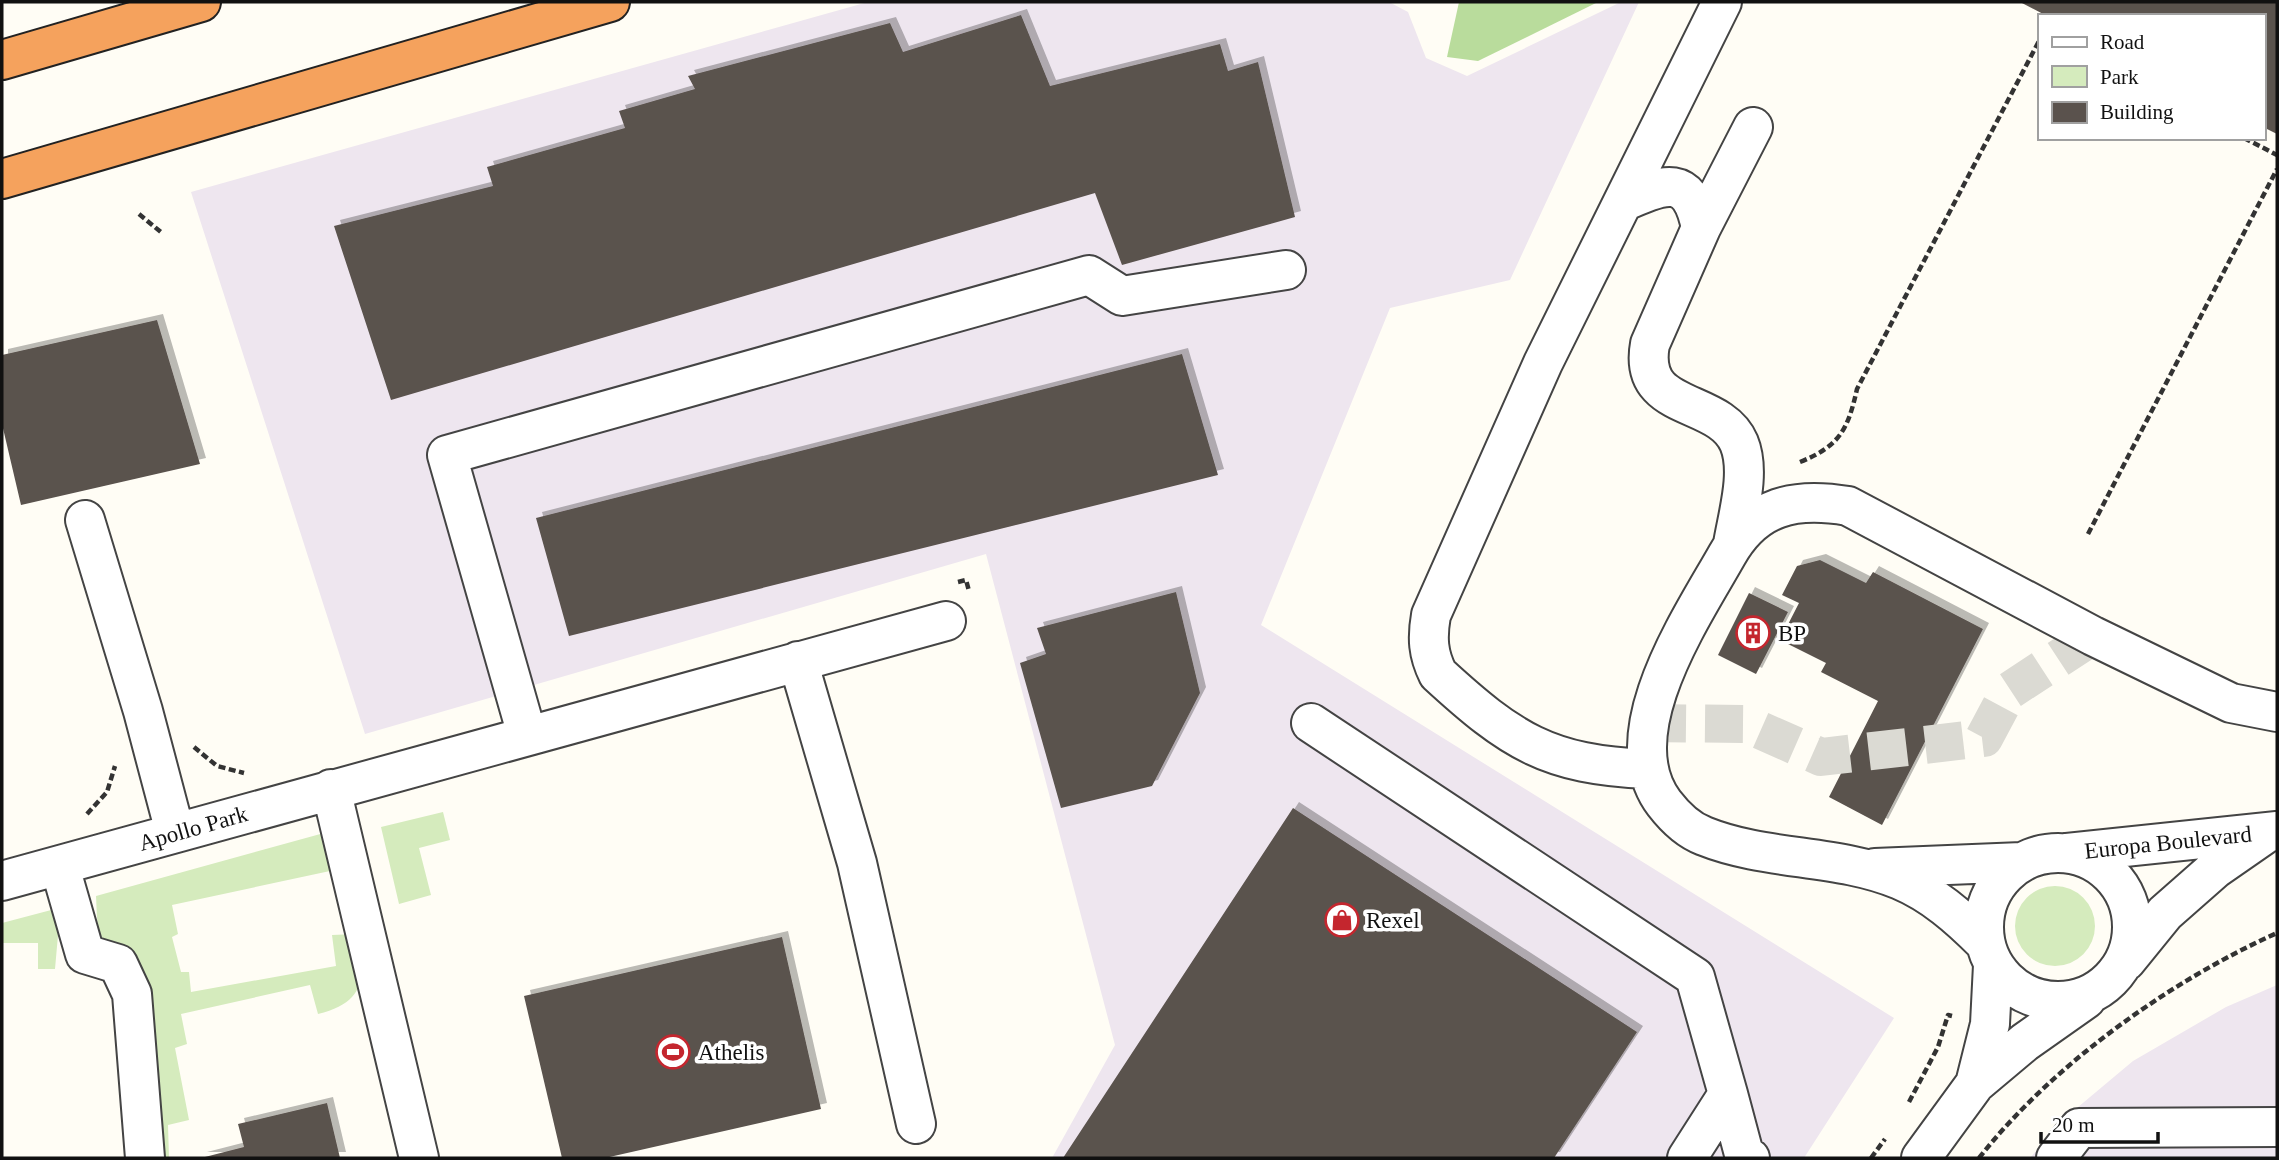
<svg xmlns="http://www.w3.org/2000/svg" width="2279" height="1160" font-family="'Times New Roman',serif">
<defs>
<filter id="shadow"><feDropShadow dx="6" dy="-6" stdDeviation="0" flood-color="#0004"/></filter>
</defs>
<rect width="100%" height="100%" fill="#fffdf5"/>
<path fill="#eee6ef" d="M868 2H1389L1408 12 1426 58 1467 76 1621 2H1639L1510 280 1390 308 1261 625 1894 1018 1804 1158H1052L1115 1045 986 554 365 734 191 192Z
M2277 985V1158H2030L2065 1118 2133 1061 2226 1007Z"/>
<path fill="#d5ebbd" d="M443 812 450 840 419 848 431 895 399 904 381 827Z
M324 833 330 871 172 905 178 934 172 937 181 972H189L191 992 336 966 332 935 356 934C366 978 366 1002 318 1014L310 985 181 1014 187 1044 175 1048 189 1120 168 1125 169 1158H147L143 990 135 956C95 943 98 935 96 896Z
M2015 926a40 40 0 1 1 80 0a40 40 0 1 1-80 0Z
M55 909 59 924 55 969H38V943H2V923Z"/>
<path fill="#b9dc9c" d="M1459 2H1598L1478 61 1447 57Z"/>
<path fill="#5a524d" filter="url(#shadow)" d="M2020 2H2277V134L2263 127V16H2047Z
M1021 15 1050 86 1220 44 1228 71 1258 62 1295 217 1122 265 1095 193 391 400 334 226 493 186 487 167 625 128 619 111 695 89 688 76 890 23 903 52Z
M157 320 200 464 21 505 2 424V355Z
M1182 354 1218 475 569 636 536 518Z
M1820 560 1866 583 1873 572 1983 629 1882 825 1829 797 1878 701 1821 672 1826 663 1780 640 1799 603 1782 595 1797 566Z
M1176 592 1200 693 1152 786 1061 808 1020 663 1046 654 1037 628Z
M1749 593 1788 612 1756 674 1718 655Z
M1293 808 1637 1032 1554 1158H1063Z
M782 937 821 1109 605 1158H562L524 996Z
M327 1103 340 1158H201L244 1147 238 1124Z"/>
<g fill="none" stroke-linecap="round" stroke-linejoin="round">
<path stroke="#dbdad3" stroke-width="38" stroke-dasharray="38 19" stroke-linecap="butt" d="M1648 723 1746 724 1821 757 1984 738 2009 691 2093 636"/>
<defs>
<path id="minor" d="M1623 202C1665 183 1690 173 1701 228
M85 520 143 711 175 832
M1733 544C1738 514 1751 472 1739 443 1719 396 1637 414 1650 344L1701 228 1753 127
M798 661 857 863 916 1124
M1311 723 1695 977 1728 1094 1687 1158
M527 735 447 455 1089 275 1122 296 1286 270
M1648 769C1548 765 1511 741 1438 674 1428 654 1427 638 1431 615L1543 363 1722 2
M331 789 419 1158
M1984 927a74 74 0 1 1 148 0a74 74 0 1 1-148 0Z
M2067 853 2277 831
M60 867 85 954 118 964 132 994 145 1158
M1875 868 2022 862
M2 881 946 621
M1984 942C1959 917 1933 894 1900 880 1838 854 1766 861 1704 836 1688 830 1674 816 1664 803 1612 734 1692 617 1727 555 1755 505 1795 497 1848 506L2093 636 2231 703 2277 712
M2126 961 2165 913 2215 869 2264 835
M1975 1084 1990 1024 1993 965
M1728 1094 1744 1154 1750 1158
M1921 1158 1975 1084 2025 1042 2086 999
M2056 1158 2079 1128 2277 1127"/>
<path id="highway" d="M2 60 201 2
M2 179 610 2"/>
</defs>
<use href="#minor" stroke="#444" stroke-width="42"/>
<use href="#highway" stroke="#222" stroke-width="42"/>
<path stroke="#333" stroke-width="4.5" stroke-dasharray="7 3.5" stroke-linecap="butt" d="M2244 138 2277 155
M139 214 162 233
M1800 462C1840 446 1848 429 1857 389L2039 41
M2088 534 2277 169
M958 582 966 580 969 591
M194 747 217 766 244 773
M87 814 107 792 115 766
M1909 1102 1938 1047 1948 1015 1952 1016
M1871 1158 1885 1139
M1979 1158C2052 1065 2170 981 2277 933"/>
<use href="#minor" stroke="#fff" stroke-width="38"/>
<use href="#highway" stroke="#f5a25d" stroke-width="38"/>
</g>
<defs>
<symbol id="building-ring" viewBox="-11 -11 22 22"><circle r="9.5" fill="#fff" stroke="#c4262e" stroke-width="1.5"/><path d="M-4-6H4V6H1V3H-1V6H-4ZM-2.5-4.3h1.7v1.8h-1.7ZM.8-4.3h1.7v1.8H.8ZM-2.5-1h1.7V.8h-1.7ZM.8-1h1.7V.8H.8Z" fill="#c4262e"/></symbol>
<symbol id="shop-ring" viewBox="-11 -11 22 22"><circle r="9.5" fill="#fff" stroke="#c4262e" stroke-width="1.5"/><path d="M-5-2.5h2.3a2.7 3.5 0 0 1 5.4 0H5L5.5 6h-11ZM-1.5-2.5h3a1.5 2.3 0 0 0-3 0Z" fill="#c4262e"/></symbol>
<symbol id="stadium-ring" viewBox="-11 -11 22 22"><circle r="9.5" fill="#fff" stroke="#c4262e" stroke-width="1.5"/><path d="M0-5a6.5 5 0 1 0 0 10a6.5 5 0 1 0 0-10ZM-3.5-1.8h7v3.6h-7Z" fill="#c4262e"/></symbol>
</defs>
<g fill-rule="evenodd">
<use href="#building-ring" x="1734" y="614" width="38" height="38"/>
<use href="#shop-ring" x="1323" y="901" width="38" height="38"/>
<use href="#stadium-ring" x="654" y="1033" width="38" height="38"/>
</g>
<g text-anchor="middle" stroke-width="7" stroke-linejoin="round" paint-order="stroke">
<g font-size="23" fill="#111" stroke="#fff" text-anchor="start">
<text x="1778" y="641">BP</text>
<text x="1366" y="928">Rexel</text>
<text x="698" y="1060">Athelis</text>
</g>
<g font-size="23" fill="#111" stroke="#fff">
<text transform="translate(193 828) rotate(-16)" y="8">Apollo Park</text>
<text transform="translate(2168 842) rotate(-6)" y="8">Europa Boulevard</text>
</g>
</g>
<rect width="2279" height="1160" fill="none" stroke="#111111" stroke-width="7"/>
<rect x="2038" y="14" width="228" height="126" fill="#ffffff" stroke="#a0a0a0" stroke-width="2"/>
<rect x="2052" y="37" width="35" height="10" fill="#ffffff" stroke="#a0a0a0" stroke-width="2"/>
<text x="2100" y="49" font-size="21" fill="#111111">Road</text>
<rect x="2052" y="66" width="35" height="21" fill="#d5ebbd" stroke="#a0a0a0" stroke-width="2"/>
<text x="2100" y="84" font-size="21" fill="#111111">Park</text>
<rect x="2052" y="102" width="35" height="21" fill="#5a524d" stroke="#a0a0a0" stroke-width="2"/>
<text x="2100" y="119" font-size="21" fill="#111111">Building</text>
<path d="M2041 1132v10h117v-10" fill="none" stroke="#111111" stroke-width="3.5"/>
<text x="2052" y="1132" font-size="21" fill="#111111" stroke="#ffffff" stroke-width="5" paint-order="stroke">20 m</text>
</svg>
